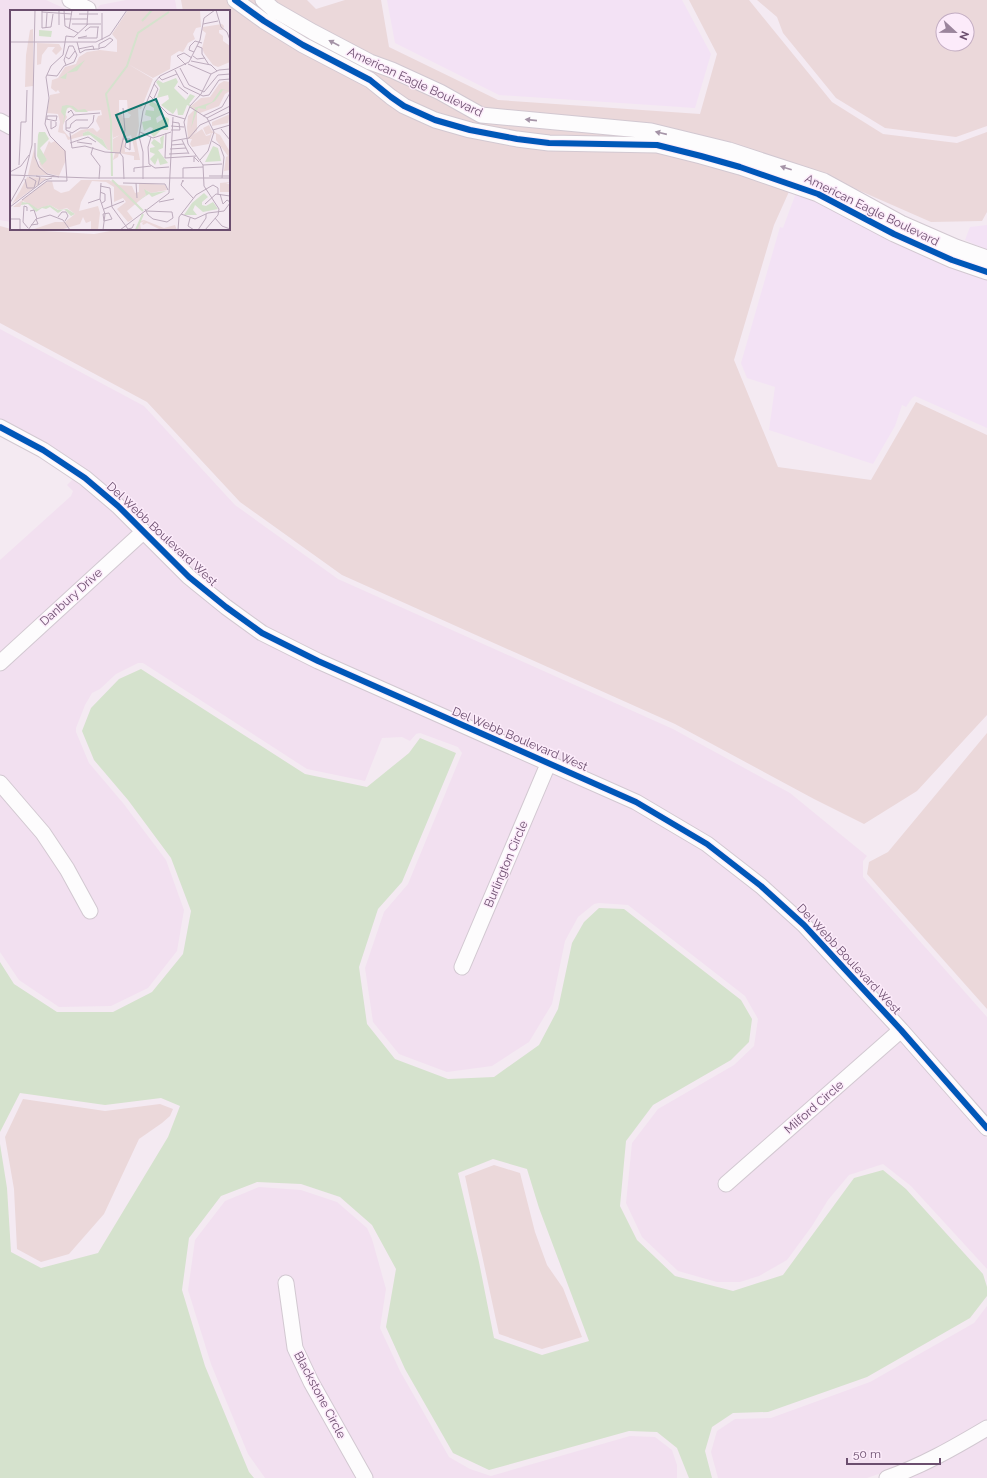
<svg xmlns="http://www.w3.org/2000/svg" width="987" height="1478" font-family="Raleway,sans-serif">
<rect width="100%" height="100%" fill="#f4eaf2"/>
<path fill="#f2e0f0" d="M0 0H46L70 11H77H11V120L0 115Z
M126 0H175L177 11H95L100 5Z
M0 129 11 134V222L0 220Z
M0 329 144 406 235 505 338 579 673 729 790 793 867 856 863 861V877L987 1017V1118L810 921 639 796 321 655 266 627 230 602 0 420Z
M74 478 113 510 133 531 0 653V560L71 496 73 491 67 485Z
M143 541 199 594 540 765 454 970 467 975 553 771 633 807 703 849 756 891 799 929 891 1029 717 1184 727 1193 900 1039 987 1138V1269L911 1186 883 1164 849 1175 828 1200 812 1226 787 1260 759 1276 740 1282H717L678 1271 642 1237 626 1203 632 1143 658 1109 734 1065 754 1046 758 1019 745 996 628 905 599 903 594 904 578 917 565 941 552 1004 529 1042 492 1066 447 1072 399 1054 373 1022 365 968 384 912 408 884 462 753 458 747 420 733 416 734 410 741 402 737 382 738 365 781 307 769 143 663H138L116 674 100 689 92 693 85 705 76 728V732L89 763 123 803 166 860 184 910 177 951 148 988 111 1006 59 1007 19 980 0 952V793L37 837 61 872 87 919 99 914 73 866 30 807 0 774V672Z
M259 1187 301 1190 337 1202 367 1228 372 1239 386 1289 380 1328 400 1371 449 1457 470 1469 491 1476 630 1436 655 1437 672 1450 677 1465V1478H373L318 1380 302 1347 291 1276 278 1277 289 1350 358 1478H265L248 1454 211 1364 188 1290 195 1240 225 1201Z
M987 1306V1420L953 1440 902 1466 867 1478H718L711 1452 717 1431 735 1419 771 1418 870 1382 974 1323Z
M987 1436V1478H907Z"/>
<path fill="#f3e2f5" d="M387 0H682L711 54 695 108 499 95 395 43Z
M796 193 815 200 987 279V428L915 396 912 398 906 407 902 405 895 426 873 464 769 430 775 387 747 378 741 363 780 227 783 228Z
M987 225V250L965 240 970 227Z"/>
<path fill="#ebd8da" fill-rule="evenodd" d="M181 0H307L316 9 345 0H381L389 47 498 100 700 114 717 54 689 0H749L832 102 883 134 957 143 987 132V212L982 221 931 222 801 165 774 225 734 360 778 467 871 480 916 402 987 435V715L917 791 864 824 814 799 675 724 342 575 240 502 147 402 0 323V226L11 229 94 234 121 229H229V11H183Z
M757 0H987V126L956 137 885 128 836 98 783 33 777 17ZM943 20H967V44H943Z
M987 733V1009L867 874 869 862 888 852Z
M23 1099 105 1111 160 1104 173 1109 170 1116 162 1123 139 1139 104 1214 69 1254 41 1262 17 1249 14 1189 5 1137Z
M494 1165 520 1173 535 1232 547 1265 563 1288 582 1337 542 1349 499 1334 465 1176Z"/>
<path fill="#d5e2cd" fill-rule="evenodd" d="M141 669 305 774 367 787 409 753 420 738 456 753 402 882 378 909 359 967 367 1024 395 1059 448 1079 494 1077 539 1045 558 1009 572 943 584 922 599 908 624 909 741 1000 752 1019 749 1042 731 1060 653 1105 626 1141 620 1206 637 1240 675 1276 733 1291 783 1275 854 1178 883 1170 906 1189 983 1274 987 1287V1296L970 1318 867 1377 768 1412 733 1413 712 1427 705 1451 712 1478H689L677 1448 657 1432 629 1431 489 1470 453 1453 405 1369 386 1327 396 1269 372 1225 340 1197 301 1184 257 1182 221 1196 189 1238 182 1290 205 1366 249 1472 254 1478H0V1144L7 1188 11 1252 41 1268 98 1253 168 1137 180 1106 161 1098 105 1105 20 1093 0 1132V962L14 984 57 1012H113L152 992 183 954 191 911 171 858 128 800 94 760 82 731 91 708 119 679ZM493 1159 527 1169 539 1208 589 1341 542 1355 494 1338 479 1262 458 1173Z"/>
<g fill="none" stroke-linecap="round" stroke-linejoin="round">
<defs>
<path id="minor" d="M70 0 88 9
M235 0 264 21 303 45 370 80 391 97 404 106 435 120 470 130 517 139 549 143 657 145 701 156 740 167 818 194 894 234 952 260 987 272
M263 0 273 9 313 32 370 62 392 70 440 92 481 115 651 131 729 150 824 181 901 223 956 247 987 258
M0 121 11 127
M0 427 43 450 85 478 118 506 189 577 226 607 262 633 318 661 636 802 707 844 761 886 804 925 901 1030 987 1128
M0 663 143 532
M0 783 43 833 67 869 90 911
M462 967 549 762
M726 1184 901 1030
M286 1283 295 1348 311 1382 365 1478
M887 1478C922 1466 955 1447 987 1428"/>
</defs>
<use href="#minor" stroke="#d2c8d1" stroke-width="17"/>
<use href="#minor" stroke="#fdfcfd" stroke-width="15"/>
<defs>
<path id="cycleway" d="M235 0 264 21 303 45 370 80 391 97 404 106 435 120 470 130 517 139 549 143 657 145 701 156 740 167 818 194 894 234 952 260 987 272
M0 427 43 450 85 478 118 506 189 577 226 607 262 633 318 661 636 802 707 844 761 886 804 925 901 1030 987 1128"/>
</defs>
<use href="#cycleway" stroke="#fcebfa" stroke-width="8"/>
<use href="#cycleway" stroke="#0057b8" stroke-width="6"/>
</g>
<defs><path id="oneway-solid" d="M-6-.8H1V-3.2L6.5 0L1 3.2V.8H-6Z"/></defs>
<g fill="#a594a7">
<use href="#oneway-solid" transform="translate(334 43) rotate(-152)"/>
<use href="#oneway-solid" transform="translate(531 120) rotate(-174)"/>
<use href="#oneway-solid" transform="translate(661 133) rotate(-167)"/>
<use href="#oneway-solid" transform="translate(786 168) rotate(-162)"/>
</g>
<g text-anchor="middle" stroke-width="3" stroke-linejoin="round" paint-order="stroke">
<g font-size="12" fill="#6b4e6e" stroke="#fcebfa">
<text transform="translate(415 82) rotate(25)" y="4">American Eagle Boulevard</text>
<text transform="translate(872 210) rotate(26)" y="4">American Eagle Boulevard</text>
<text transform="translate(162 534) rotate(43)" y="4">Del Webb Boulevard West</text>
<text transform="translate(71 597) rotate(-42)" y="4">Danbury Drive</text>
<text transform="translate(520 739) rotate(23)" y="4">Del Webb Boulevard West</text>
<text transform="translate(506 864) rotate(-67)" y="4">Burlington Circle</text>
<text transform="translate(849 959) rotate(47)" y="4">Del Webb Boulevard West</text>
<text transform="translate(814 1107) rotate(-41)" y="4">Milford Circle</text>
<text transform="translate(320 1395) rotate(62)" y="4">Blackstone Circle</text>
</g>
</g>
<g transform="translate(10 10)">
<rect width="220" height="220" fill="#f4eaf2"/>
<path d="M118 0H190L191 17 186 18 183 24 185 29 178 33 173 42 169 41 161 46 160 59 143 68 118 54 143 69 131 99 128 98 129 116 126 129 130 150H124V146L109 143 108 147 103 150 105 143 103 142V129L110 125 103 128 102 119 101 157V140H98L93 130 78 121 73 123V126L58 130 55 124 48 122 50 112 48 104 37 103 40 85 50 83 48 80 46 82 41 78 42 70 48 68 55 57 66 54 69 47 77 42 90 40 107 42V30L102 24ZM109 90H117L118 103 121 105 119 108H113L112 103 109 102ZM59 97 66 102 91 100 92 105 88 106 86 111 90 119 87 122 83 118 71 120 59 127 53 120V115L57 107 54 102ZM121 125 125 142H115L114 128ZM212 14 214 16 213 20H209V23L213 26V31L220 36V52L208 57 203 55 194 43 192 38 196 23 192 20 193 17ZM23 19V76L15 77 16 45 20 20ZM27 33 49 34 52 39 46 45 42 41 45 37H38L32 45 31 54 27 55ZM214 71 220 72V81L215 84 209 96 190 103 187 102V121L183 125 192 119 196 126 200 125 201 123 196 125 193 118 199 115 202 121 210 125 220 142V160L214 161 216 147 218 146 206 130V124L202 123 199 134 182 137 180 134 182 129H178L177 117 178 106 184 100 180 97 182 95 191 88 200 87 209 74ZM220 104 218 113 202 116V112ZM39 131 41 133 45 131 56 141V150L49 166 37 163 30 155 29 151 37 150 33 145ZM24 139 27 153 39 165H18ZM17 167 37 168 2 194 10 181ZM71 170H99L109 175 122 176 125 183 129 182V173L155 175 157 180 141 183 136 180V185L117 201 123 209 118 212 107 199 116 192 113 188 104 192V177L96 172 82 171 71 192 69 201 88 196 90 203 88 220H81V211L76 213 73 207 70 214 50 220H21L45 212H55L65 204 57 198 49 200 40 195 28 199 13 191 10 197H3L36 172 42 171 44 179 51 183 59 181ZM220 172 216 174H220V182H210V173ZM134 210 154 218 165 215 167 220H151L137 213 133 215 132 213 135 211 130 213 131 220H125L130 211Z" fill="#ebd8da" fill-rule="evenodd"/>
<path d="M29 20 42 21 41 27 29 26ZM75 50 67 61 57 63 56 69 50 68ZM166 68 168 72 164 78 176 90 180 84 185 86 179 94 184 98 202 92 211 79 220 81 213 80 205 91 196 96V99L188 98 181 118 185 98 177 95 173 105H168L167 98 163 104 151 95 159 89 158 85 147 88 150 78 146 72 148 70 153 73ZM141 91 150 96 152 104 146 108 147 113 156 107 159 109 158 120H151L144 127 141 124 143 118 140 117 134 121 132 112 141 110V107L135 105 136 100 144 101V98L139 95ZM57 95 63 96 68 100 75 99 78 102H66L61 97 57 98 53 115 54 106 51 102 52 96ZM78 121 93 130 98 140 80 125 73 126V123ZM35 122 39 129 30 138 37 150 32 155 27 146 28 125 29 122ZM154 125 153 138 148 140 158 153 150 155 148 148 145 155 140 149 145 144 140 142V138L145 137 141 133 144 129 151 134 150 128ZM203 136 208 138 211 151 195 152ZM134 179 141 183 156 181 142 187 139 184 128 191 136 185ZM194 183 198 187 192 192V195L196 196 203 192 208 199 193 202 185 195 183 200 187 205H174L182 193ZM12 192 19 193 28 199 32 197 40 195 48 200 57 199 65 204 61 206 54 199 48 203 40 197 36 199 32 198 26 202 18 194 11 195Z" fill="#d5e2cd"/>
<path fill="none" stroke="#d5e2cd" stroke-width="2" d="M132 11 142 0M102 166 101 111 96 84 117 56 128 23 159 2M102 170 133 201M126 220 133 204"/>
<path fill="none" stroke="#bdacbd" stroke-width="1" d="M32 0V18L41 17 43 4M49 0V15M54 0 55 16 68 23M206 0 211 17 217 22 220 30M32 2 62 4M69 4H88M54 9H78M62 14H91M193 14 208 11M77 15 78 0M36 18 37 3M59 19 62 0M75 21 80 17H89M77 26 68 28H87L88 17M92 30V3M0 32H86L100 25 117 0M67 32 70 43 75 40 86 39H89L90 38 95 37 103 30 100 28 89 34V39M187 36 192 38V44L199 55M68 39 83 36 84 40M184 42 179 40 180 36 185 31 192 33M183 46 187 49 195 48M56 47 59 49 65 41M181 51 201 55 207 61M178 54 201 64M176 55 167 46 174 43 182 48M170 58 179 75 194 82 208 65 220 64M165 60 174 77 193 86 199 85 209 70 220 69M37 65 47 66 54 56 64 52 67 45 63 36H59L54 50 56 55M149 67 152 70 167 64M168 76 178 84M140 86 158 104 175 109M144 88 148 79 144 74M180 97 197 108 204 122 198 141 190 150M59 101 58 103 61 100 64 105M84 105 83 112 78 118H70L62 123 56 120V111L64 105 90 103M193 106 212 97 220 83M197 108 220 96M36 109 46 111 47 106H37V109M41 111V119L46 116V112M161 116 174 117M56 118H60L61 114 66 110H78M211 119 220 130M161 120H170L169 113 162 112M203 120 220 115M130 122 143 128 161 122M60 123 62 138M156 123 155 148 186 146M141 127 138 137 139 154 145 158 159 157M113 129H120V140L115 137 116 130M172 130 179 144M162 131 179 128 190 115 220 102M202 131 210 136 214 147 212 168M67 132 82 134M25 133V147L29 157 37 164 49 167M60 133 78 127 86 132M161 135 174 134M83 137 81 144 90 156 89 169M62 138 75 136 95 142 110 143 113 147 114 169M160 139 176 138M110 143 115 120 113 98M159 144 178 143M184 152V147L189 152M9 155 11 112H16L17 80M193 155 212 154M0 162 11 156 19 145M124 162V158L141 156M0 165 80 168H220M26 166 30 167 28 175M199 166H220M173 168V158L193 157M15 169 17 178H24L26 171 19 167M133 169V142L129 126 133 101 145 72 150 66 179 52 190 30 194 8 205 0M173 172V170L171 175 183 188M91 173 90 189 95 204 93 220M113 173 155 174 158 180M126 173 127 188M90 176 100 178 102 197 118 219 122 218 124 214M90 182 95 184V191L92 193M210 184 213 194 217 190 220 192M12 190 37 171H57L55 141 40 126 35 114 39 88 36 67 41 56 53 45 56 26 64 27 78 14M149 192 164 189M0 193 14 168 22 135 25 0M78 193 90 189M195 194 206 184 220 186M0 197 35 170 42 168M94 199 114 191M135 199 138 205 143 209 157 212 163 208 162 202 136 201M17 201V197L14 196 13 212 18 218M20 201 24 200 27 209M171 204 185 209 198 203 214 201 220 193M48 207 52 202H56L58 206 55 211M180 208 178 216 184 220M205 208 212 216 220 219M0 209H10V220M94 211 102 209 99 203 93 204 94 211M21 215 28 214 26 209M18 220 26 209 40 205 53 210 60 220M110 220 159 183 163 107M168 220 169 207 186 185 203 175 208 178V184M188 220 196 208V204M195 220 208 205 209 199 194 176 193 155 178 134 174 112 180 96 191 84 201 64 209 60 220 59"/>
<path fill="#0f766e" fill-opacity="0.15" stroke="#0f766e" stroke-width="2" d="M146 89 157 116 117 132 106 105Z"/>
<rect width="220" height="220" fill="none" stroke="#6b4e6e" stroke-width="2"/>
</g>
<g transform="translate(955 32) rotate(112)"><circle r="19" fill="#fcebfa" stroke="#c2acc2"/>
<path d="M0-3L7 15L0 10L-7 15Z" fill="#9b859c"/>
<text y="-6" font-size="11" font-weight="bold" text-anchor="middle" fill="#6b4e6e">N</text>
</g>
<path d="M847 1458v6h93v-6" fill="none" stroke="#6b4e6e" stroke-width="2"/>
<text x="853" y="1458" font-size="12" fill="#6b4e6e" stroke="#fcebfa" stroke-width="3" paint-order="stroke">50 m</text>
</svg>
